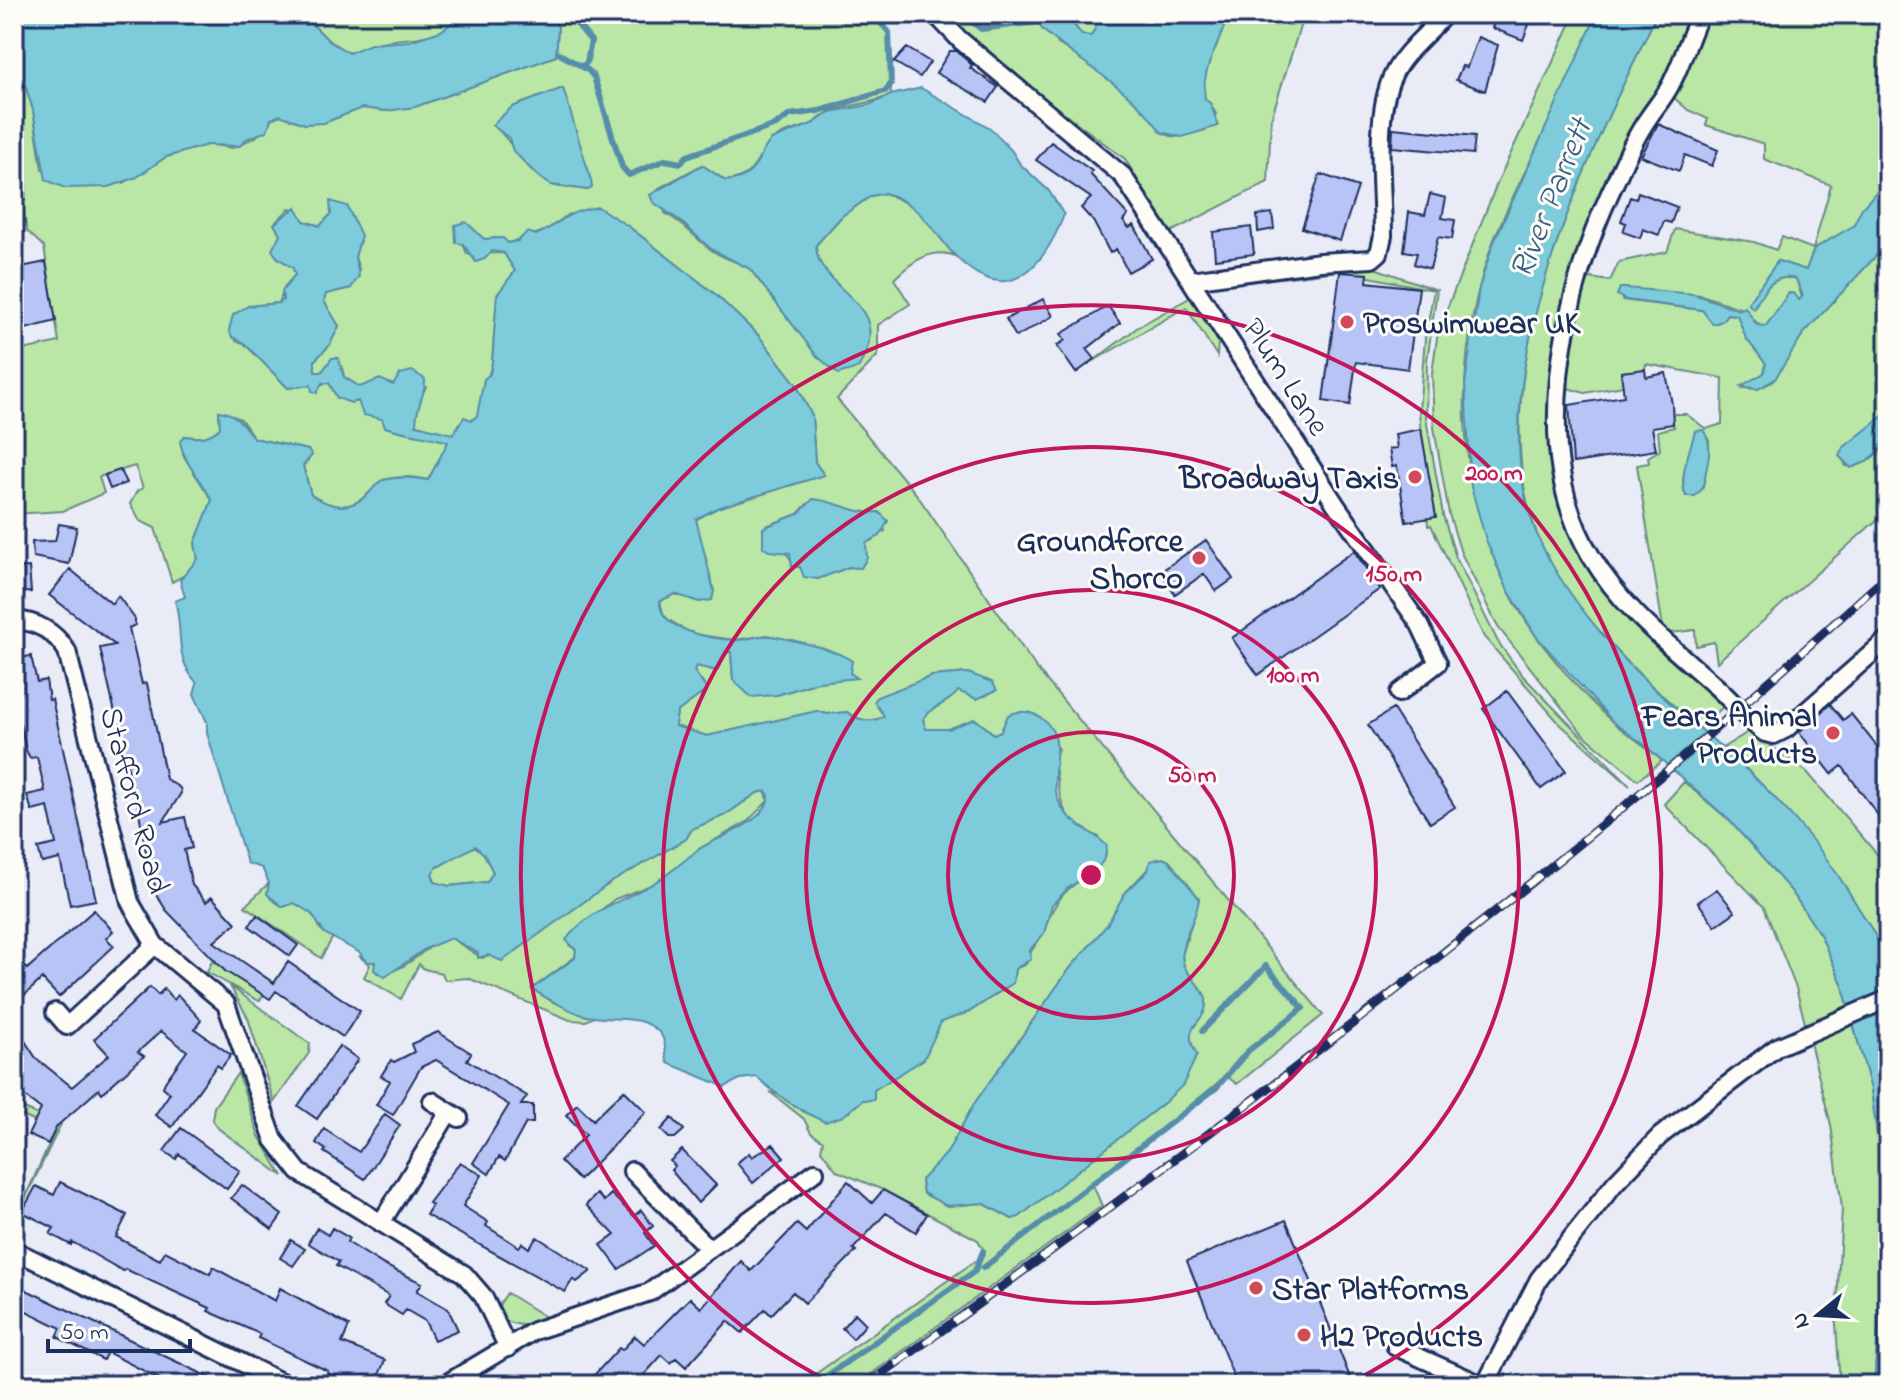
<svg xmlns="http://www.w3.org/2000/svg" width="1902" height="1399" font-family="'Indie Flower',sans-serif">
<rect width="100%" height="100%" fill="#e9ebf7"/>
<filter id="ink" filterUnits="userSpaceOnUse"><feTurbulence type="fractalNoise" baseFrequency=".0125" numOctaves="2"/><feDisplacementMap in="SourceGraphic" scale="16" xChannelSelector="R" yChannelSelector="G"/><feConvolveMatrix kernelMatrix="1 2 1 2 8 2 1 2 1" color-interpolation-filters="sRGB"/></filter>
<g filter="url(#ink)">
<path fill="#bae7a5" stroke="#6a8b82" stroke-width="2" fill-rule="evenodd" d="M302 14H463C442 44 403 35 373 44 365 46 358 51 349 53L329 41Z
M551 14H872L889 32 891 95C870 105 852 104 831 111 824 114 818 121 810 125 801 129 789 130 780 135 755 149 763 176 726 181L702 165 659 188 665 213C683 222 694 237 710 249 723 259 737 261 750 269L817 356 860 312 816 259V245L842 216 871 196 885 193 917 208 958 257C933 246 912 261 894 279L910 304 878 325V355L837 399 917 495 1037 669 1323 1015 1237 1084 1226 1076 1093 1185 1102 1206 856 1385H800L978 1259 983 1249 978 1240 883 1190 837 1171 821 1150 823 1141 811 1133 804 1119 770 1092 784 1096 804 1112H849C871 1087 903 1074 927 1049 934 1041 933 1030 941 1022L969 1012 1013 983 1015 969 1026 964C1030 947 1041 941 1044 931 1055 897 1067 888 1097 869L1099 837C1067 825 1061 810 1057 779 1055 767 1053 760 1058 748L1006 722 1001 731 994 734 975 719 948 729H926L923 720C931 705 949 705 958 690L977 699 996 690 968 673 932 676 878 697 884 717C871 723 860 721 847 712L827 714 817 711 707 736 675 726 677 712 707 689 694 671 696 666 721 659 725 651 731 652 733 680 777 695 818 682 856 677 850 673 848 658 824 648 767 635 735 640 692 634 664 617 660 601 675 594 700 602 714 591 695 520 717 508 824 475 815 462 812 416 796 384 759 336 715 294 628 226 569 214 545 231 508 243 498 238 484 239 471 227 463 244 467 254 504 253 515 271 497 295 492 363 477 416 453 435 416 425 415 408 426 387 373 383 360 387 344 377 342 367 332 358 322 372H315V360L329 346 339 326 323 301 326 294 351 288 359 269 355 257 361 236 347 206 331 214 320 226 304 221 290 208 274 224 280 233 277 257 293 268 295 275 285 286 279 303 248 306 236 341 244 343 288 388 330 383 351 403 358 401 383 419 385 427 408 433 413 430 449 442 428 480C413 476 398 476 383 480 377 482 374 489 369 493 350 512 332 508 311 495L303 466 312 455 308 450 254 438 241 419 219 411 220 428C208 439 200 438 184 436L183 455 212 500 195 543 198 559 185 575 172 582 155 528 140 521 130 504 137 491 143 488 135 466 99 477 104 493 63 511 14 514V352L59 342 44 247 27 231 21 201 25 200 26 164 22 159 14 108V49L33 110 42 169 65 188 124 183 157 160 207 144 232 148 256 137 271 119 280 115 305 124 331 120 362 108 386 111 428 102 556 56 558 27ZM563 88 587 190C576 187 560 189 550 184 526 173 513 141 493 125L512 107ZM807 504 859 513 879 512 885 531 865 543 861 568 849 567 818 579 793 562 766 526 798 514ZM1158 858 1169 861 1199 898 1182 956 1184 967 1204 994 1205 1009 1190 1030 1189 1042 1165 1102 1012 1219 983 1203 948 1206 923 1193 921 1180 947 1153 974 1104 1067 972 1107 925 1125 893Z
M946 14H1045L1058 44 1101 70 1149 114 1161 132C1184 145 1199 130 1216 114 1213 107 1208 104 1205 99 1194 80 1222 35 1228 14H1304L1271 119 1268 182 1169 233 1125 159 993 60Z
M1065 14H1095V30L1091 36 1082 35Z
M1575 14H1597C1579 57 1561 99 1540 141 1524 175 1505 210 1492 245 1443 383 1458 543 1553 658 1571 680 1593 705 1615 724 1631 737 1648 747 1662 761L1638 780 1583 734 1498 627 1461 553 1449 514 1434 428 1432 373 1438 331 1498 181Z
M1657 14H1695L1676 59 1620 162 1556 371 1577 539 1727 703 1701 728C1641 681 1561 602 1535 529 1479 368 1588 157 1657 14Z
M1705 14H1888V179L1862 208 1854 226 1814 249 1806 270 1778 261 1748 303 1754 308C1764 290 1772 274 1796 278L1802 298 1797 300 1789 293 1766 326 1761 327 1743 309 1701 295 1620 288 1622 300 1702 310 1713 324 1722 321 1727 314 1737 315 1746 338 1766 364 1764 373 1743 388 1758 389 1772 382 1803 334 1888 243V412L1840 452 1846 466C1863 469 1875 455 1888 444V510L1717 662 1714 642 1696 646 1695 630 1664 634 1637 465 1649 463 1648 457 1660 450 1658 431 1674 427 1671 414H1686L1706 429 1722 424 1723 378 1646 364 1645 369 1621 372 1623 386 1585 393 1564 387 1583 277 1610 281 1619 262 1667 252 1675 229 1754 242 1776 250 1782 237 1813 249 1831 185 1764 159V144L1706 125 1708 119 1688 110 1673 97ZM1695 431 1709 440C1710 458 1703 484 1690 495L1684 491 1683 479Z
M1363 264 1437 290 1427 361 1426 418 1443 515 1456 558 1498 642 1523 676 1630 786 1560 724 1484 637 1431 525 1428 526 1419 411 1425 338 1434 290 1340 271 1205 287 1203 284Z
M1191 297 1218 342 1217 356 1186 307 1092 362 1138 327Z
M1750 731 1807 772 1888 867V964C1842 870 1799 819 1724 747Z
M1684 782 1730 821 1792 892 1821 936 1842 983 1871 1089 1887 1210 1874 1385H1840L1836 1323 1842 1208 1831 1125 1796 988 1764 907 1664 804Z
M766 791 768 801 747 822 697 850 687 861 651 885 615 899 569 936V945L576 950 575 957 532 989 553 1002 594 1017 586 1021 570 1020 468 978 445 980 442 973 424 969 419 964 401 999 364 977 370 965 359 956 377 964V973C406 975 423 944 451 938L482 958 488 955 502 960 610 883 686 839 692 829 725 815 757 793Z
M475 846 484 854 493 872 487 882 448 886 435 882 432 874 436 868Z
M269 883 270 898 283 907 294 903C307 909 316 915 320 929L333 937 321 958 245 906Z
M212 961 264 995 259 1001 207 972Z
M230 986 310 1044 309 1053 274 1102 248 1018Z
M238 1073 259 1136 283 1176 219 1129 212 1120 214 1107Z
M14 1105 61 1124 14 1222 55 1131 14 1112Z
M507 1293 549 1319C531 1327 505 1330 497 1308Z"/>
<path fill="#7eccdb" stroke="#568da9" stroke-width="2" fill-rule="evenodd" d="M14 14H302L329 41 349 53 371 44 409 41 441 31 463 14H551L558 27 556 56 415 107 386 111 362 108 324 123 305 124 280 115 271 119 267 131 246 139 240 146 207 145 166 157 137 177 109 187 65 188 46 180 33 110 14 49Z
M1045 14H1065L1082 35 1091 36 1095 29V14H1228C1221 45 1200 67 1205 99L1211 104 1218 126 1182 137 1161 132C1130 86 1081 65 1042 29L1038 22Z
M1597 14H1657C1591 151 1475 379 1536 532 1562 596 1627 667 1679 711 1748 768 1809 824 1855 902 1866 920 1881 942 1887 963 1894 987 1888 1049 1888 1078 1888 1180 1888 1283 1888 1385H1874L1887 1210 1871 1089 1842 983 1821 936 1792 892 1730 821 1646 746 1614 723 1536 636 1507 588 1486 540 1471 487 1465 384 1479 288 1493 244Z
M563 88 591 180 592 188 588 190 551 185 539 177 513 151 509 138 492 125 512 107Z
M921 88 990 128 1012 151 1020 164 1049 191 1064 215C1049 253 1018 305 970 269 936 244 930 207 885 193L871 196 842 216 816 245C816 293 900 301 858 368L838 374 817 356 750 269 711 249 679 220 653 202 650 195 702 165 726 181C759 177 754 160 771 140L814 123 830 112 869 105 891 95Z
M1888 179V243L1803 334 1775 379 1758 389 1741 386 1764 373 1766 364 1746 338 1737 315 1727 314 1722 321 1713 324 1702 310 1626 300 1617 295 1620 288H1625L1694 294 1739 310 1745 307 1757 325 1766 326 1788 294 1793 293 1799 300 1803 296 1796 279C1772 273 1764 290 1753 309L1748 303 1778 261 1806 270 1814 249 1853 226 1862 208Z
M330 201 347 206 361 236 355 257 359 276 351 288 326 294 324 301 339 326 329 346 315 360V372H322L332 358H338L344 377 360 387 380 379 393 385 400 374 412 371 425 379C426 395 416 404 416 425L453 434 464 417 472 420 477 416 484 379 490 374 492 363 497 295 515 271 504 253 492 251 485 259 476 262 463 244 456 243 455 225 466 222 484 239 503 238 508 243 518 241 527 232 536 235C563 223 563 212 598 207L628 226 715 294 759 336 796 384 812 416 815 462 824 475 717 508 696 519 714 591 712 600 699 602 675 594 660 601C658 630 712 639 734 640 746 641 758 634 771 636 790 639 837 650 852 661L850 673 857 678 818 682 777 695 751 697 733 680 731 652 726 651 717 671 696 666 694 671 707 690 677 712 675 726 707 736 817 711 827 714 847 712C859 721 871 724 884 716L874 702 877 697 932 676 968 673 992 682 997 690 977 699 958 691C949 705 930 705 923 720L926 729H949L975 719 994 734 1001 731 1008 715C1018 711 1028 710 1038 716 1074 738 1043 773 1061 806 1071 825 1094 831 1107 846L1105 858 1097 869 1068 888 1052 905 1044 933 1030 950 1031 959 1015 969 1013 983 969 1012 941 1022 924 1059 874 1090V1100H863L843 1116 825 1122C800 1111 776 1095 757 1077L740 1079 725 1087 668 1063C664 1053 667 1041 660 1033 639 1011 609 1023 583 1015 565 1009 548 999 532 989L575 958 576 950 566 940C589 909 623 901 654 883 670 874 684 860 698 850 717 836 767 824 769 795L766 791 757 793 725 815 692 829 686 839 610 883 502 961 488 955 478 958V953L451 938 425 949 385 977 374 970 375 962H368L360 953 324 933 312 914 294 903 283 907 267 894 269 883 262 868 247 863 207 733V722L194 694 197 683C173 657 184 631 175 601L185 597 180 580 198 559 195 543 212 500C202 483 183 461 180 441L184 436C199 438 208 439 220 428L219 411C239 414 241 424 254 438L308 450 312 455 303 466 311 495C332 508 350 512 369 493 374 489 377 482 383 480 398 476 413 477 428 480L448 442C426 435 407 434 385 427L382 419 363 415 358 401 351 403 337 398 329 383H322L317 393 312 391 311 385 288 388 244 343 232 337 229 330 233 315 248 306 279 303 283 300 282 291 295 275 293 268 277 257 272 250 280 234 274 224 296 207 304 221 320 226 331 214ZM475 846 484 854 493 872 487 882 449 886 435 882 432 874 436 868Z
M1888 412V444L1866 462 1851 468 1839 456 1843 448Z
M1703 430C1716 446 1705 469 1703 488L1695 496H1686C1678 477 1690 451 1695 431Z
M813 499C837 501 855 515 879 512L888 521 880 536 866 543 867 558 861 568 849 567 818 579 804 577 800 567H792L790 553 769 551 763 547V528L798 514Z
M1163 858 1169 861 1199 898C1198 920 1178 939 1183 963 1187 977 1204 987 1206 999 1209 1025 1178 1022 1197 1055L1183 1085 1165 1102 1019 1217 1012 1219 983 1203 947 1206 923 1193 921 1180 947 1153 974 1104 1067 972 1107 925 1125 893 1148 871 1150 861Z"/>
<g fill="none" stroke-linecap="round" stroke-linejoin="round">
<path stroke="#568da9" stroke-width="6" d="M569 14 591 41 587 62 582 67
M963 14 981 29 1038 22
M558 53 588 70 594 77 622 167 629 175 665 160 681 163 687 156 776 125 790 115 819 111 885 91 891 84 889 32 872 14
M983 1268 1216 1088 1248 1051 1303 1008 1266 966 1202 1031
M814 1385 975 1271 983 1251"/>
</g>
<path fill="#b9c4f6" stroke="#1b2f5e" stroke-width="2" d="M1497 14H1533L1523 40 1492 28Z
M1478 37 1498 45 1485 91 1456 80 1462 66 1467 67Z
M907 48 930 62 920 77 894 62Z
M950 51H957L972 65 970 68 998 87 988 102 936 73Z
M1658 124 1718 150 1712 166 1685 155 1679 171 1641 156Z
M1393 128 1475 136 1473 154 1392 147Z
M1051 142 1092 171 1090 174 1128 215 1123 221 1129 228 1134 225 1152 259 1128 272 1116 249 1110 253 1093 221 1081 208 1091 198 1036 160Z
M1320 174 1358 187 1340 241 1302 228Z
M1638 192 1677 207 1671 223 1664 221 1659 235 1643 229 1640 238 1623 232 1626 223 1621 221 1630 197 1636 199Z
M1430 194 1446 198 1442 218 1455 220 1452 239 1438 237 1430 269 1414 264 1417 253 1404 251 1409 212 1425 215Z
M1272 213 1274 229 1258 232 1257 215Z
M1251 227 1254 254 1215 259 1213 232Z
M46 262 56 321 14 332V273L22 272 21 267Z
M1340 272 1368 274 1367 282 1419 288 1408 369 1356 362 1350 405 1323 401Z
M1043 299 1053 316 1016 337 1006 319Z
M1108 306 1120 323 1087 349 1095 359 1076 373 1057 346 1065 340 1061 334Z
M1645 369 1646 377 1666 373 1672 404 1673 424 1652 427 1656 450 1573 463 1569 405 1624 396 1621 372Z
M1421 429 1436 517 1406 522 1397 466 1392 467 1389 449 1397 448 1395 434Z
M120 470 126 483 110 489 105 475Z
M59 524 77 527 69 564 33 557 32 542 55 541Z
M1206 540 1233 579 1216 591 1204 574 1175 594 1160 572Z
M1354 551 1380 589 1258 675 1232 638Z
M29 567 31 592 14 593V568Z
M70 569 112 604 118 596 135 619V625L129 628 142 684 147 683 166 779 180 788 181 793 163 822 185 817 192 848 184 850 192 885 206 902 212 897 236 923 214 942 274 983 288 962 360 1011 343 1037 276 991 270 999 225 971 166 910 156 894 150 857 147 858 136 795H134L100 648 115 645 49 595Z
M31 656 37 682 46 680 49 700 52 699 96 900 70 905 60 859 42 863 38 848 56 844 48 807 32 811 27 795 45 791 37 757 30 758 26 750 14 698V659Z
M1507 691 1566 771 1541 789 1483 709Z
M1830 704 1843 720 1851 714 1888 760V829L1842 766 1832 774 1799 732Z
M1393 709 1455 807 1430 823 1368 725Z
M1717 889 1735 912 1715 926 1698 902Z
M94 910 113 931 106 938 114 946 59 997 42 979 14 1005V954L27 969Z
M257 915 298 945 290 956 249 926Z
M150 987 158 995 164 989 174 1000 178 995 201 1020 195 1029 231 1055 221 1068 217 1065 172 1127 155 1115 170 1093 163 1087 165 1082 187 1051 161 1031 138 1052 144 1056 102 1093 99 1089 57 1126 48 1144 28 1135 41 1109 14 1088V1024L36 1058 72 1087 109 1055 94 1039Z
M438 1032 471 1053 467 1060 527 1096 521 1105H533V1123H526L505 1161 499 1157 489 1174 473 1163 509 1105 436 1060 421 1067 393 1115 376 1105 390 1081 381 1076 391 1060 394 1062 414 1052 411 1044Z
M339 1046 358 1059 317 1119 298 1106Z
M624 1090 646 1112 579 1180 560 1161 586 1135 566 1115 577 1104 593 1120Z
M385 1114 400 1125 365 1179 324 1152 326 1150 316 1143 324 1129 359 1152Z
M672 1118 684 1130 675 1138H669L661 1130Z
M181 1128 240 1171 227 1189 179 1154 176 1159 164 1151Z
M773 1144 784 1157 753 1183 737 1163 749 1153 752 1157Z
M682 1150 716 1185 698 1203 671 1170 675 1166 670 1161Z
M460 1162 482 1175 463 1206 488 1222 486 1226 519 1247 522 1243 529 1248 537 1237 591 1271 577 1282 573 1279 565 1292 426 1215 432 1205 429 1203Z
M848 1181 872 1203 883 1190 927 1214 916 1232 886 1213 853 1249 856 1251 805 1303 793 1292 771 1315 765 1309 742 1333 728 1321 686 1367 676 1358 671 1363 662 1355 635 1385H585L619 1348 622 1350 635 1336 644 1344 690 1298 701 1308 741 1261 751 1271 797 1224 806 1232Z
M60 1182 127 1215 116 1237 135 1247 160 1260 165 1251 210 1274 213 1267 275 1301 280 1288 349 1326 342 1343 385 1360 375 1385H357L327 1373 328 1371 258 1338 260 1334 208 1311 210 1308 125 1269 123 1271 72 1242 71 1245 50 1234 54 1228 22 1212 36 1186 54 1195Z
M242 1185 282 1215 272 1229 231 1198Z
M597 1194 604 1201 611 1194 634 1216 641 1210 653 1226 645 1233 654 1246 619 1269 601 1245 615 1235 586 1205Z
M1286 1220 1325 1315 1353 1385H1237L1187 1261Z
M317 1228 328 1235 332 1228 349 1238 347 1242 384 1265 422 1283 417 1291 448 1309 458 1330 434 1340 425 1321 406 1310 402 1315 384 1304 389 1296 336 1266 339 1262 308 1243Z
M291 1240 305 1249 293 1266 280 1258Z
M14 1284 141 1345 226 1385H172L107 1352 103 1360 57 1337 61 1328 14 1305Z
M855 1313 866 1324 853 1339 842 1328Z"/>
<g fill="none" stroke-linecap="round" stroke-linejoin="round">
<defs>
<path id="street" d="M935 14 960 40 1123 176 1336 505 1420 625 1438 663 1399 693
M1700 14C1690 36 1683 60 1672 82 1666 95 1657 105 1649 117 1633 139 1622 168 1610 193 1563 297 1528 452 1591 556 1622 608 1668 644 1712 683 1731 699 1746 719 1765 733L1774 735 1786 729 1888 639
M1191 280 1320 262 1372 259 1379 253 1383 236C1383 190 1373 117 1393 75 1403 53 1429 33 1445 14
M14 620C36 621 55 632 67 651L130 902 155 945 226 1004 274 1140 299 1172 464 1274 483 1296 508 1348
M55 1012 67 1026 155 945
M432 1101 459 1118
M632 1171 709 1249
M381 1223 449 1112
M14 1250 287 1385
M1396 1347 1482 1385
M444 1385 534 1331 650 1292 815 1172
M1485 1385 1539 1279 1615 1183 1660 1136 1777 1047 1888 999"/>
</defs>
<use href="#street" stroke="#1b2f5e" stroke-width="22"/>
<use href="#street" stroke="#fdfcf7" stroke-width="16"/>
<defs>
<path id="rail" d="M866 1385C1127 1198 1385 1005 1632 800 1719 728 1803 651 1888 575"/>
</defs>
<use href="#rail" stroke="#1b2f5e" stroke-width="9"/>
<use href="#rail" stroke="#fdfcf7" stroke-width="6" stroke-dasharray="18" stroke-linecap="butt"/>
</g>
</g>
<g fill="none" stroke="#c2185b" stroke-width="4">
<circle cx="1091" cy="875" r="143"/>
<circle cx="1091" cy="875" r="285"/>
<circle cx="1091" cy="875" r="428"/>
<path d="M832 1383A570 570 0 1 1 1350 1383"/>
</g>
<g fill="#d1495b" stroke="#fdfcf7" stroke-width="3">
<circle cx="1347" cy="322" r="8"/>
<circle cx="1415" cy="477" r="8"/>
<circle cx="1199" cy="558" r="8"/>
<circle cx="1833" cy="733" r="8"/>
<circle cx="1256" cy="1288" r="8"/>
<circle cx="1304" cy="1335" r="8"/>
</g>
<g text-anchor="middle" stroke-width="6" stroke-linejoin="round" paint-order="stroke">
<g font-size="32" font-weight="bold" fill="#1b2f5e" stroke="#fdfcf7" text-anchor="start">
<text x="1363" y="333">Proswimwear UK</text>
<text x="1399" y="488" text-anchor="end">Broadway Taxis</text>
<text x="1183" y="551" text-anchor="end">Groundforce<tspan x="1183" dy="37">Shorco</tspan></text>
<text x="1817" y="726" text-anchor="end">Fears Animal<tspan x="1817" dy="37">Products</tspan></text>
<text x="1272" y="1299">Star Platforms</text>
<text x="1320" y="1346">H2 Products</text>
</g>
<g font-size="32" fill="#1b2f5e" stroke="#fdfcf7">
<text transform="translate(1287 376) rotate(57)" y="11">Plum Lane</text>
<text transform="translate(136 800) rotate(75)" y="11">Stafford Road</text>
</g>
<g font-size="34" font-style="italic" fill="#395e84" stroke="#fdfcf7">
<text transform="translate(1549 198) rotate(-68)" y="12">River Parrett</text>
</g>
</g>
<circle cx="1091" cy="875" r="12" fill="#c2185b" stroke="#fdfcf7" stroke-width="4"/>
<g font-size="24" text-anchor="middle" font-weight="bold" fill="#c2185b" stroke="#fdfcf7" stroke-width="6" stroke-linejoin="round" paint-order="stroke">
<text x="1494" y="480">200 m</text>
<text x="1394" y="581">150 m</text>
<text x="1293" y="682">100 m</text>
<text x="1192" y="782">50 m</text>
</g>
<rect width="1902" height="1399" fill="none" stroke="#fdfcf7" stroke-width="48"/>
<rect x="24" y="24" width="1854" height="1351" fill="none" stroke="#1b2f5e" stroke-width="3" filter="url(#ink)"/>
<g transform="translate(1818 1315) rotate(252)" stroke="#fdfcf7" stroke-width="6" paint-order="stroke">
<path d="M0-6L14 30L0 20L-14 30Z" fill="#1b2f5e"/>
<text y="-12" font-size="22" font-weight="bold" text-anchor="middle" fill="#1b2f5e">N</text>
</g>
<path d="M48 1339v12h142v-12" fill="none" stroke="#1b2f5e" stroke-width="4"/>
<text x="60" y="1339" font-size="24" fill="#1b2f5e" stroke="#fdfcf7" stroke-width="6" paint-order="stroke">50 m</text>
</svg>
